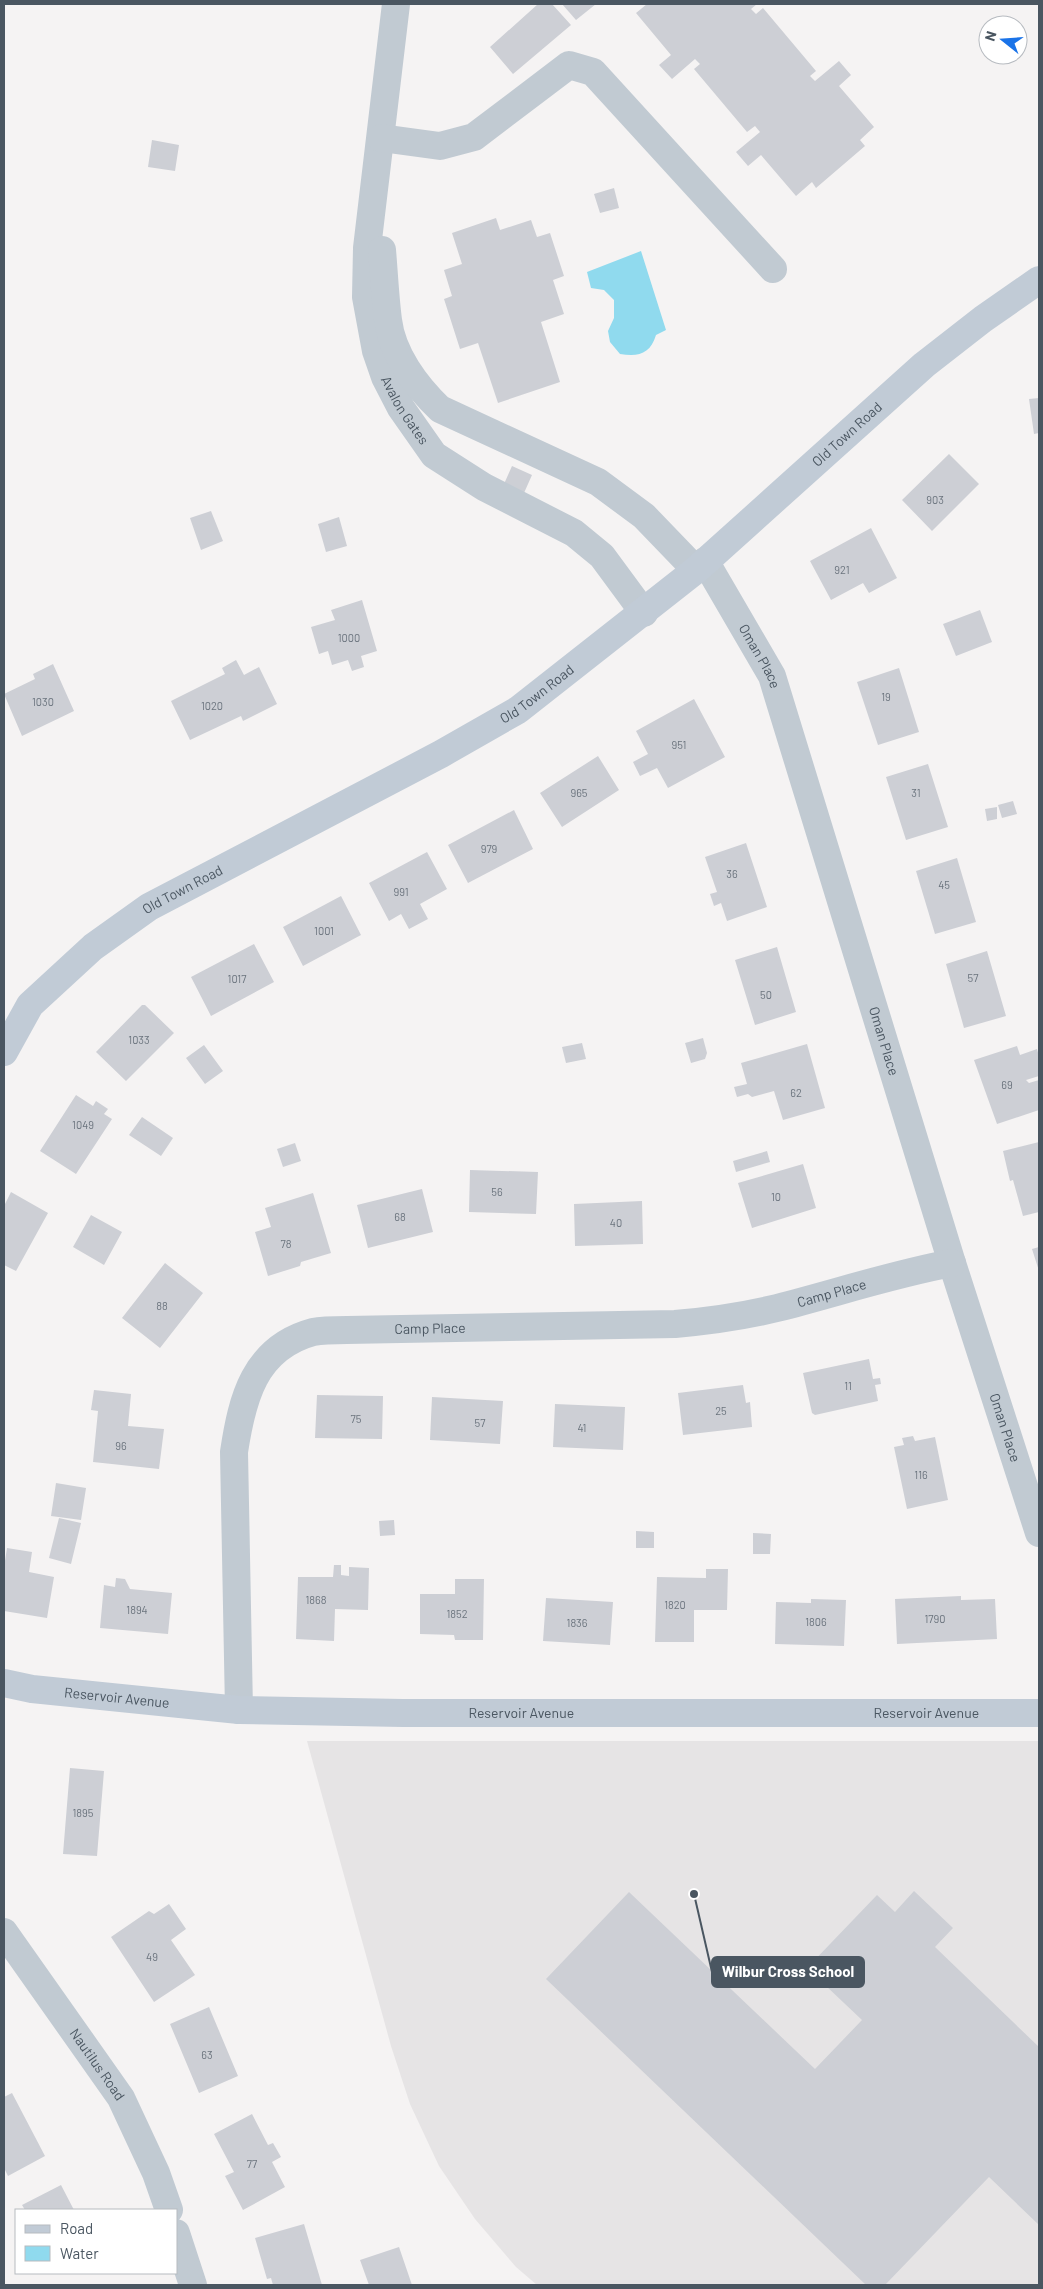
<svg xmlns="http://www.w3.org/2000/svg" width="1043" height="2289" font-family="Barlow,sans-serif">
<rect width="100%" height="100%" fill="#f5f3f3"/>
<path fill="#e6e4e5" d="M307 1741H1039V2285H537L516 2267 475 2219 439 2166 410 2104 391 2046Z"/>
<path fill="#90daee" d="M641 251 666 330 656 335C650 354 639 357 620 354L610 342 608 331 614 318V300L604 290 591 288 587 272Z"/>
<path fill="#cdcfd5" d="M538 4H552L571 25 513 74 490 47Z
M562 4H596L576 20Z
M647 4H757L751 9 756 14 763 8 816 71 810 76 815 81 839 61 851 75 839 86 874 127 860 140 865 146 816 188 812 182 796 196 761 155 748 166 736 152 760 132 755 126 747 132 694 69 700 64 695 59 672 79 659 65 671 55 636 13Z
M152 140 179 145 175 171 148 167Z
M614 188 619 208 600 213 594 194Z
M496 218 500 230 531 220 537 237 550 233 564 276 553 280 564 314 541 322 560 382 498 403 478 343 460 349 444 299 452 296 444 270 462 264 452 233Z
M1039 398V433L1034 434 1029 399Z
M949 454 979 484 932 531 902 500Z
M512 466 532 475 524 493 504 484Z
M211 511 223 541 201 550 190 518Z
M339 517 347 546 326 552 318 524Z
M871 528 897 578 869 593 863 583 831 600 810 561Z
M362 600 377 651 361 656 364 667 352 671 348 660 332 665 328 651 319 654 311 627 335 620 331 610Z
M980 610 992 642 956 656 943 624Z
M236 660 244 675 259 667 277 704 243 721 241 716 190 740 171 701 225 674 222 668Z
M53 664 74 711 22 736 4 694 35 679 33 674Z
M899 668 919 732 878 745 857 682Z
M694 699 725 757 668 788 657 768 640 776 633 762 648 754 636 731Z
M598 756 619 790 562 827 540 793Z
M928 764 948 827 906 840 886 777Z
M1013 801 1017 814 1002 818 998 805Z
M997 807V819L987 821 985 809Z
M514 810 533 849 468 883 448 845Z
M746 843 767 907 727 921 721 903 714 906 710 894 717 892 705 857Z
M427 852 447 889 420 904 428 919 409 929 401 914 389 921 369 883Z
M957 858 976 922 935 934 916 871Z
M341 896 361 935 303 966 283 927Z
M254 944 274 982 211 1016 191 977Z
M777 947 796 1012 755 1025 735 960Z
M987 951 1006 1016 964 1028 946 964Z
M142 1005H145L174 1033 126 1081 96 1052Z
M703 1038 707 1053 705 1059 691 1063 685 1043Z
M582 1043 586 1059 566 1063 562 1047Z
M807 1044 825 1108 783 1120 774 1091 752 1097 748 1094 737 1097 734 1087 747 1084 741 1063Z
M204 1045 223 1071 205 1084 186 1058Z
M1017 1046 1020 1055 1037 1049 1039 1056V1076L1026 1080 1029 1083 1039 1080V1110L997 1124 974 1060Z
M76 1095 93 1106 96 1101 108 1109 104 1114 112 1119 76 1174 40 1151Z
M142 1117 173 1138 161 1156 129 1135Z
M1039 1142V1212L1023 1216 1013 1180 1010 1181 1003 1151Z
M295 1143 301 1161 283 1167 277 1149Z
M767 1151 770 1162 736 1172 733 1161Z
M803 1164 816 1208 752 1228 738 1183Z
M470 1170 538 1172 536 1214 469 1212Z
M422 1189 433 1232 368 1248 357 1205Z
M11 1192 48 1213 16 1271 4 1265V1206Z
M313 1193 331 1253 301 1262 300 1266 268 1276 255 1232 271 1227 265 1208Z
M642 1201 643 1244 575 1246 574 1204Z
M91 1215 122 1232 104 1265 73 1247Z
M1039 1247V1271L1032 1249Z
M165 1263 203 1293 160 1348 122 1318Z
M869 1359 873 1379 880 1378 881 1384 875 1385 878 1401 815 1415 812 1413 803 1373Z
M743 1385 746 1403 750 1402 752 1427 683 1435 678 1393Z
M94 1390 131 1394 128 1426 164 1429 159 1469 93 1462 98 1411 91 1410Z
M317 1395 383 1396 382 1439 315 1438Z
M432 1397 503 1401 500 1444 430 1440Z
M555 1404 625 1407 623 1450 553 1447Z
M913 1436 915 1441 935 1437 948 1500 907 1509 894 1447 904 1445 902 1438Z
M56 1483 86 1488 81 1520 51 1516Z
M59 1518 81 1523 71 1564 49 1558Z
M394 1520 395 1535 380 1536 379 1521Z
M636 1531 654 1532V1548H636Z
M753 1533 771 1534 770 1554H753Z
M7 1548 32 1552 29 1572 54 1577 47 1618 4 1611V1567Z
M334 1565H341V1575L349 1576V1567L369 1568 368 1610 335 1609 334 1641 296 1639 298 1577H333Z
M706 1569H728L727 1610H694V1642H655L657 1577 706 1578Z
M116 1578 125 1579 130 1589 172 1593 168 1634 100 1628 104 1585 115 1587Z
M455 1579H484L483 1640H455L454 1635 420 1634V1594H455Z
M961 1596V1600L995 1599 997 1639 897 1644 895 1599Z
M546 1598 613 1602 610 1645 543 1641Z
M811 1599 846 1600 844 1646 775 1644 776 1602 811 1603Z
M70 1768 104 1771 97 1856 63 1854Z
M914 1891 953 1928 935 1947 1039 2047V2225L989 2177 885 2285H866L546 1979 629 1892 815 2069 862 2020 807 1968 877 1895 895 1912Z
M169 1904 186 1929 171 1940 195 1975 154 2002 111 1937 149 1911 154 1914Z
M209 2007 238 2076 199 2093 170 2024Z
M12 2093 45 2156 8 2176 4 2168V2097Z
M252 2114 268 2145 273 2143 281 2157 272 2162 285 2187 243 2210 225 2176 234 2172 214 2134Z
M61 2185 74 2210H25L22 2205Z
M304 2224 322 2285H273L271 2278 267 2279 255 2238Z
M399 2247 412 2285H369L360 2260Z"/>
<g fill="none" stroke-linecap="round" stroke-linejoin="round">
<g stroke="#c1cad2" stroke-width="28">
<path id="s1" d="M396 4 367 248 366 297 376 351 385 377 401 408 434 455 484 487 574 533 602 556 644 613"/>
<path d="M381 138 440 146 474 137 569 65 593 72 773 269"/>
<path d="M382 250C384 273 385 297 388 320 392 354 416 386 440 409L598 482 644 516 696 570"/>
<path id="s2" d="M705 561 772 676 952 1263 1039 1533"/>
<path id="s3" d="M239 1710 234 1452C242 1399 254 1348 313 1332 323 1330 336 1330 347 1330L675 1324C709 1321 744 1316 777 1308 836 1293 893 1274 952 1263"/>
<path id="s4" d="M4 1932 121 2098 156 2173 169 2210"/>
<path d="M176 2233 193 2285"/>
</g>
<g stroke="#c1cbd6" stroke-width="28">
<path id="s5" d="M4 1052 30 1005 93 947 149 907 441 754 518 710 696 570 924 365 983 319 1039 280"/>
<path id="s6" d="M4 1683 32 1689 239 1710 403 1713H1039"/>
</g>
</g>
<g text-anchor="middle" stroke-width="4.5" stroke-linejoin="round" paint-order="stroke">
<g font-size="11" fill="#6b747e">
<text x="935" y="504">903</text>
<text x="842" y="574">921</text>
<text x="349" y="642">1000</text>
<text x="886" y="701">19</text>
<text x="43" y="706">1030</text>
<text x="212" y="710">1020</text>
<text x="679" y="749">951</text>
<text x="579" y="797">965</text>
<text x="916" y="797">31</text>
<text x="489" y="853">979</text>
<text x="732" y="878">36</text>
<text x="944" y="889">45</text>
<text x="401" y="896">991</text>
<text x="324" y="935">1001</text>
<text x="973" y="982">57</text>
<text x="237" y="983">1017</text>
<text x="766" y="999">50</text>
<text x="139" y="1044">1033</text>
<text x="1007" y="1089">69</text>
<text x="796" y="1097">62</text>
<text x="83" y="1129">1049</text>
<text x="497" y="1196">56</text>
<text x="776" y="1201">10</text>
<text x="400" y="1221">68</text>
<text x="616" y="1227">40</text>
<text x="286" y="1248">78</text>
<text x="162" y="1310">88</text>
<text x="848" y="1390">11</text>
<text x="721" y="1415">25</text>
<text x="356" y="1423">75</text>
<text x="480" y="1427">57</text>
<text x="582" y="1432">41</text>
<text x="121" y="1450">96</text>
<text x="921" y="1479">116</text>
<text x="316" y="1604">1868</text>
<text x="675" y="1609">1820</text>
<text x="137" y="1614">1894</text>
<text x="457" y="1618">1852</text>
<text x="935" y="1623">1790</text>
<text x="816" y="1626">1806</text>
<text x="577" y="1627">1836</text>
<text x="83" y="1817">1895</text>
<text x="152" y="1961">49</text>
<text x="207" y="2059">63</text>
<text x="252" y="2168">77</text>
</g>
<g font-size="14" fill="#4a5661" stroke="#fff">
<text dy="5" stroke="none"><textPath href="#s1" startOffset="416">Avalon Gates</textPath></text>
<text dy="5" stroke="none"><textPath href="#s5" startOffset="1056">Old Town Road</textPath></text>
<text dy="5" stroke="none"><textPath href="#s2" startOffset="110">Oman Place</textPath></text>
<text dy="5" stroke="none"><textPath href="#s5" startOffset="651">Old Town Road</textPath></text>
<text dy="5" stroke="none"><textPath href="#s5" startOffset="246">Old Town Road</textPath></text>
<text dy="5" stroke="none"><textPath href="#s2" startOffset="515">Oman Place</textPath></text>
<text dy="5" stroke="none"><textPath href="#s3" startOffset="934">Camp Place</textPath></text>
<text dy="5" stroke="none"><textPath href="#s3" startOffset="529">Camp Place</textPath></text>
<text dy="5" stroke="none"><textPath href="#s2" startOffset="920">Oman Place</textPath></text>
<text dy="5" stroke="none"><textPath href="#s6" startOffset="114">Reservoir Avenue</textPath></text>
<text dy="5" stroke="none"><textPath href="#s6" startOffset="924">Reservoir Avenue</textPath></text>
<text dy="5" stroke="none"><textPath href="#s6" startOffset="519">Reservoir Avenue</textPath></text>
<text dy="5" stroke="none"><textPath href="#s4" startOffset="162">Nautilus Road</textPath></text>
</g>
</g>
<path fill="none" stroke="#4a5661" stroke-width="2" d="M694 1894L712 1972"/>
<circle fill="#4a5661" stroke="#fff" stroke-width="2" cx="694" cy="1894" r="5"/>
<rect fill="#4a5661" stroke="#4a5661" stroke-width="2" x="712" y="1957" width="152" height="30" rx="5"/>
<g font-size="15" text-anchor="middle" font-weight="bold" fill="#fff">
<text x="788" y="1977">Wilbur Cross School</text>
</g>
<rect width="1043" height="2289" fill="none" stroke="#4a5661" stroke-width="10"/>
<rect x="15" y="2209" width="162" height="65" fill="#ffffff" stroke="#b7bbc0"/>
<rect x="25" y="2225" width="25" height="8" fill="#c1cbd6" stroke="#b7bbc0"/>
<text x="60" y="2234" font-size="15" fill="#4a5661">Road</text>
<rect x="25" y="2246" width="25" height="15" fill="#90daee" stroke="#b7bbc0"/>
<text x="60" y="2259" font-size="15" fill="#4a5661">Water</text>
<g transform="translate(1003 40) rotate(287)"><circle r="24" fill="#ffffff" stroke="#b7bbc0"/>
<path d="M0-4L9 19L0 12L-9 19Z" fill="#1a73e8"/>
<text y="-8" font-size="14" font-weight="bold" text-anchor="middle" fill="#4a5661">N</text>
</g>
</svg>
